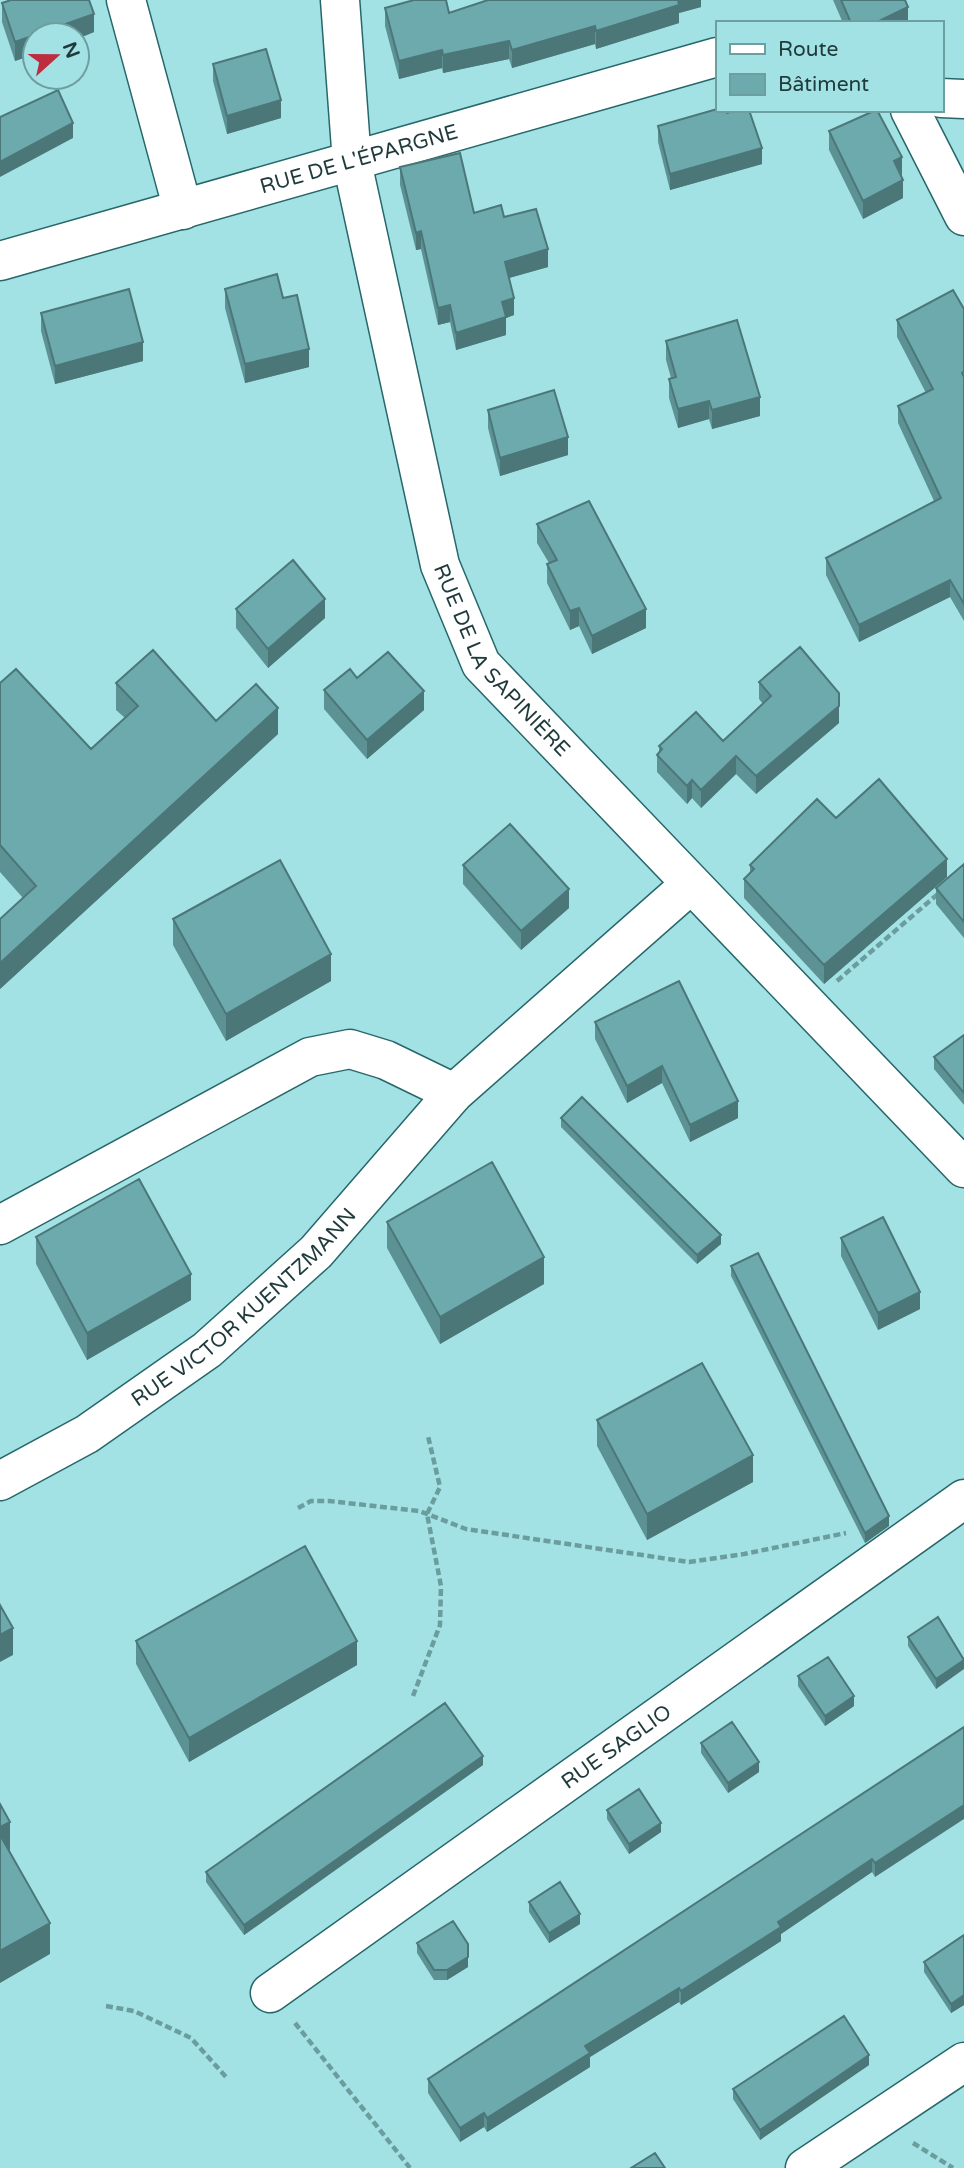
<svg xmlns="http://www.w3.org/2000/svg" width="964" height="2168" font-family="'Varela Round',sans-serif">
<rect width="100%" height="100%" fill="#a2e2e4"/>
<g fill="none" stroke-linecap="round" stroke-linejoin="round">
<defs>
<g id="minor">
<path d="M126 0 183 210"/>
<path id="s1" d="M340 0 352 162 440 565 481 664 964 1168"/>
<path d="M941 98 964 99"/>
<path d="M910 110 964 216"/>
<path id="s2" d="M0 261 717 57"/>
<path d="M0 1225 310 1057 350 1049 386 1060 454 1093"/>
<path id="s3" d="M0 1481 87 1434 207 1350 316 1252 454 1093 691 884"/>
<path id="s4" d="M270 1993 964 1499"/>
<path d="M805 2168 964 2062"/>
</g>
</defs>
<use href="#minor" stroke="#27676a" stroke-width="41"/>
<path stroke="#6c9d9e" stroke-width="4.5" stroke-dasharray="7 3.5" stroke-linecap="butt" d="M837 981 939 893
M298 1508 311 1501H329L419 1511 466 1529 689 1562 744 1554 846 1533
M413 1696 440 1625 441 1586 427 1514 440 1487 428 1436
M106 2006 134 2011 191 2038 227 2078
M295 2023 410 2168
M913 2143 953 2168"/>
<use href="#minor" stroke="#fff" stroke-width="38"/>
</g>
<path fill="#5d9295" d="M701 0V7L679 13V23L596 49 595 44 512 68 509 59 443 73 442 68 399 79 385 26V8L449 13Z
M833 0H905L908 23H843Z
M2 3 94 32 77 39V35H35V54L15 61 2 22Z
M213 64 281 118 227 134 213 81Z
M727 113 762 164 670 190 658 142V126Z
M829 131 901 176 903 198 863 219 829 150Z
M400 167 474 213 504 217 548 267 509 278 514 315 506 318V335L456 350 450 322 438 325 421 249 416 250 400 185Z
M225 289 283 298 309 367 245 383 225 308Z
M964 309V621L950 597 859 642 826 575V558L934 501 898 423V406L926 393 897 337V320Z
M41 313 143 361 55 384 41 331Z
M666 341 760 416 712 429 709 419 678 428 669 398V379L671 378 666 360Z
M488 410 568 455 500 476 488 428Z
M537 524 646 628 592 654 579 626 570 630 547 583V564L549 563 537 543Z
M236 609 325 618 268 668 236 628Z
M357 678 424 710 367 759 324 709V690Z
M759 682 839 723 756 794 736 774 701 808 692 798 687 804 657 772V755L659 753V746L723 741 763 704 759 699Z
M0 683 91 749 125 718 116 710V683L216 721 278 734 0 989V919L23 898 0 872Z
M836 818 947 877 824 984 744 898V879L750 873V865Z
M964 864V938L936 904V888Z
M463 865 569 908 521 950 463 884Z
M173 919 331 981 226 1041 173 945Z
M595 1022 738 1118 690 1142 662 1083 627 1103 595 1039Z
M964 1035V1105L934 1069V1057Z
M561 1118 721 1244 697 1264 561 1127Z
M387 1222 544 1284 440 1344 387 1248Z
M36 1237 191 1300 87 1360 36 1264Z
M841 1238 920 1309 878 1330 841 1256Z
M731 1266 889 1526 865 1543 731 1276Z
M597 1420 753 1482 647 1540 597 1446Z
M908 1637 964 1658 936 1689 908 1646Z
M136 1641 357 1665 189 1762 136 1664Z
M798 1676 854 1706 825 1726 798 1686Z
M964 1727 875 1877 872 1872 781 1934V1941L681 2005 679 2002 590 2057V2067L487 2132 484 2127 460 2142 428 2093V2079Z
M701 1743 759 1772 728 1793 701 1753Z
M483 1765 244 1935 206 1882V1872Z
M607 1810 661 1832 629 1854 607 1819Z
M529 1902 580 1924 549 1943 529 1912Z
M964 1935V2005L951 2013 924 1972V1962Z
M417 1943 468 1967 447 1980H434L417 1953Z
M869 2065 760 2140 733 2099V2089Z"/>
<path fill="#4c7779" d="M677 0H701V7L679 13V23L596 49V31Z
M908 7V23H875Z
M94 14V32L77 39V35H35Z
M595 26V44L512 68V50Z
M35 35V54L15 61V42Z
M509 41V59L443 73V55Z
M442 50V68L399 79V61Z
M281 100V118L227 134V116Z
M73 123V138L0 177V162Z
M762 148V164L670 190V174Z
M902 157V176L894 161Z
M903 180V198L863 219V201Z
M421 231V249L416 250V233Z
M548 249V267L505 279V262Z
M514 298V315L506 318V335L456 350V333L502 302Z
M450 305V322L438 325V308Z
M143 342V361L55 384V366Z
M309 349V367L245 383V364Z
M760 397V416L712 429V410Z
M709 401V419L678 428V409Z
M568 437V455L500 476V458Z
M950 580V597L859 642V625Z
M325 599V618L268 668V649Z
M579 608V626L570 630V611Z
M646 609V628L592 654V636Z
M424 691V710L367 759V740Z
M839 706V723L756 794V776Z
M278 708V734L0 989V963Z
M736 756V774L701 808V790Z
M692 780V798L687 804V786Z
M947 859V877L824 984V965Z
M569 889V908L521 950V931Z
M331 954V981L226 1041V1014Z
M662 1066V1083L627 1103V1086Z
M738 1101V1118L690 1142V1125Z
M721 1235V1244L697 1264V1255Z
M544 1257V1284L440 1344V1317Z
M191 1274V1300L87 1360V1333Z
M920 1292V1309L878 1330V1313Z
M753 1455V1482L647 1540V1514Z
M889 1516V1526L865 1543V1533Z
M13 1628V1655L0 1662V1635Z
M357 1641V1665L189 1762V1738Z
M964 1660V1669L936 1689V1679Z
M854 1696V1706L825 1726V1716Z
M483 1756V1765L244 1935V1925Z
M759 1762V1772L728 1793V1783Z
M964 1805V1819L875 1877V1863Z
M10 1822V1853L0 1859V1827Z
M661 1823V1832L629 1854V1844Z
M872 1859V1872L781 1934V1941L681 2005V1991L800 1906Z
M580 1914V1924L549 1943V1933Z
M50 1923V1954L0 1983V1951Z
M468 1957V1967L447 1980V1970Z
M679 1988V2002L590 2057V2067L487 2132V2118L585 2046Z
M964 1995V2005L951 2013V2004Z
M869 2055V2065L760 2140V2130Z
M484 2113V2127L460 2142V2128Z"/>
<path fill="#6caaad" stroke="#4c7779" stroke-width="2" d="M11 0H89L94 14 15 42 2 3Z
M414 0H446L449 13 488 0H678L679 5 596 31 595 26 512 50 509 41 443 55 442 50 399 61 385 8Z
M841 0H905L908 7 875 23H851Z
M266 49 281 100 227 116 213 64Z
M58 90 73 123 0 162V117Z
M717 109V110H726L727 113 736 110H749L762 148 670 174 658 126Z
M876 110H877L902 157 894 161 903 180 863 201 829 131Z
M460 153 474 213 501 205 504 217 536 209 548 249 505 262 514 298 502 302 506 317 456 333 450 305 438 308 421 231 416 233 400 167Z
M277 274 283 298 297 295 309 349 245 364 225 289Z
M129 289 143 342 55 366 41 313Z
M953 290 964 309V371L962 373 964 377V604L950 580 859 625 826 558 941 498 898 406 933 389 897 320Z
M737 320 760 397 712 410 709 401 678 409 669 379 676 377 666 341Z
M554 390 568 437 500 458 488 410Z
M589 501 646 609 592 636 579 608 570 611 547 564 557 560 537 524Z
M293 560 325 599 268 649 236 609Z
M800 647 839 693V706L756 776 736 756 701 790 692 780 687 786 657 755 662 749 659 746 696 712 723 741 771 696 759 682Z
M153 650 216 721 256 684 278 708 0 963V919L36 886 0 845V683L16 669 91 749 138 706 116 683Z
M388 652 424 691 367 740 324 690 350 669 357 678Z
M879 779 947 859 824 965 744 879 754 869 750 865 817 799 836 818Z
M510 824 569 889 521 931 463 865Z
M280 860 331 954 226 1014 173 919Z
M964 864V922L936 888Z
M679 981 738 1101 690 1125 662 1066 627 1086 595 1022Z
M964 1035V1093L934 1057Z
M582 1097 721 1235 697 1255 561 1118Z
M492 1162 544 1257 440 1317 387 1222Z
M139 1179 191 1274 87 1333 36 1237Z
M883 1217 920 1292 878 1313 841 1238Z
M758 1253 889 1516 865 1533 731 1266Z
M702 1363 753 1455 647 1514 597 1420Z
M305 1546 357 1641 189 1738 136 1641Z
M0 1605 13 1628 0 1635Z
M938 1617 964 1660 936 1679 908 1637Z
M828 1657 854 1696 825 1716 798 1676Z
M445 1703 483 1756 244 1925 206 1872Z
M732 1722 759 1762 728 1783 701 1743Z
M964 1727V1805L875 1863 872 1859 778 1922 781 1927 681 1991 679 1988 585 2046 590 2053 487 2118 484 2113 460 2128 428 2079Z
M639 1789 661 1823 629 1844 607 1810Z
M0 1804 10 1822 0 1827Z
M0 1835 50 1923 0 1951Z
M560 1882 580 1914 549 1933 529 1902Z
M453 1921 468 1944V1957L447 1970H434L417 1943Z
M964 1935V1995L951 2004 924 1962Z
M844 2016 869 2055 760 2130 733 2089Z
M655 2153 665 2168H631Z"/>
<g text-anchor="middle" stroke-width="6" stroke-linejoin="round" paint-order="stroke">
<g font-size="21" fill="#1f3a3b" stroke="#a2e2e4">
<text dy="7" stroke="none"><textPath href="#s2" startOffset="373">RUE DE L'ÉPARGNE</textPath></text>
<text dy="7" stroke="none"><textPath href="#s1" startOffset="690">RUE DE LA SAPINIÈRE</textPath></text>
<text dy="7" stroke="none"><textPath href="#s3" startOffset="301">RUE VICTOR KUENTZMANN</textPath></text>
<text dy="7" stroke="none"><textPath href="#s4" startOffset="425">RUE SAGLIO</textPath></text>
</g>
</g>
<rect x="716" y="21" width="228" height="91" fill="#a2e2e4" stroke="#6e9fa0" stroke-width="2"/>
<rect x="730" y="44" width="35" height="10" fill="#ffffff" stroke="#6e9fa0" stroke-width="2"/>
<text x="778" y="56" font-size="21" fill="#1f3a3b">Route</text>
<rect x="730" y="74" width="35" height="21" fill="#6caaad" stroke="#6e9fa0" stroke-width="2"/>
<text x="778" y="91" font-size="21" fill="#1f3a3b">Bâtiment</text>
<g transform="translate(56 56) rotate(69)"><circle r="33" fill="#a2e2e4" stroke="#6e9fa0" stroke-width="2"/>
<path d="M0-5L12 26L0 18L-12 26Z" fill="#bd2c3f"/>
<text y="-10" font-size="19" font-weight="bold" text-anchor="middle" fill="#1f3a3b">N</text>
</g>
</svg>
